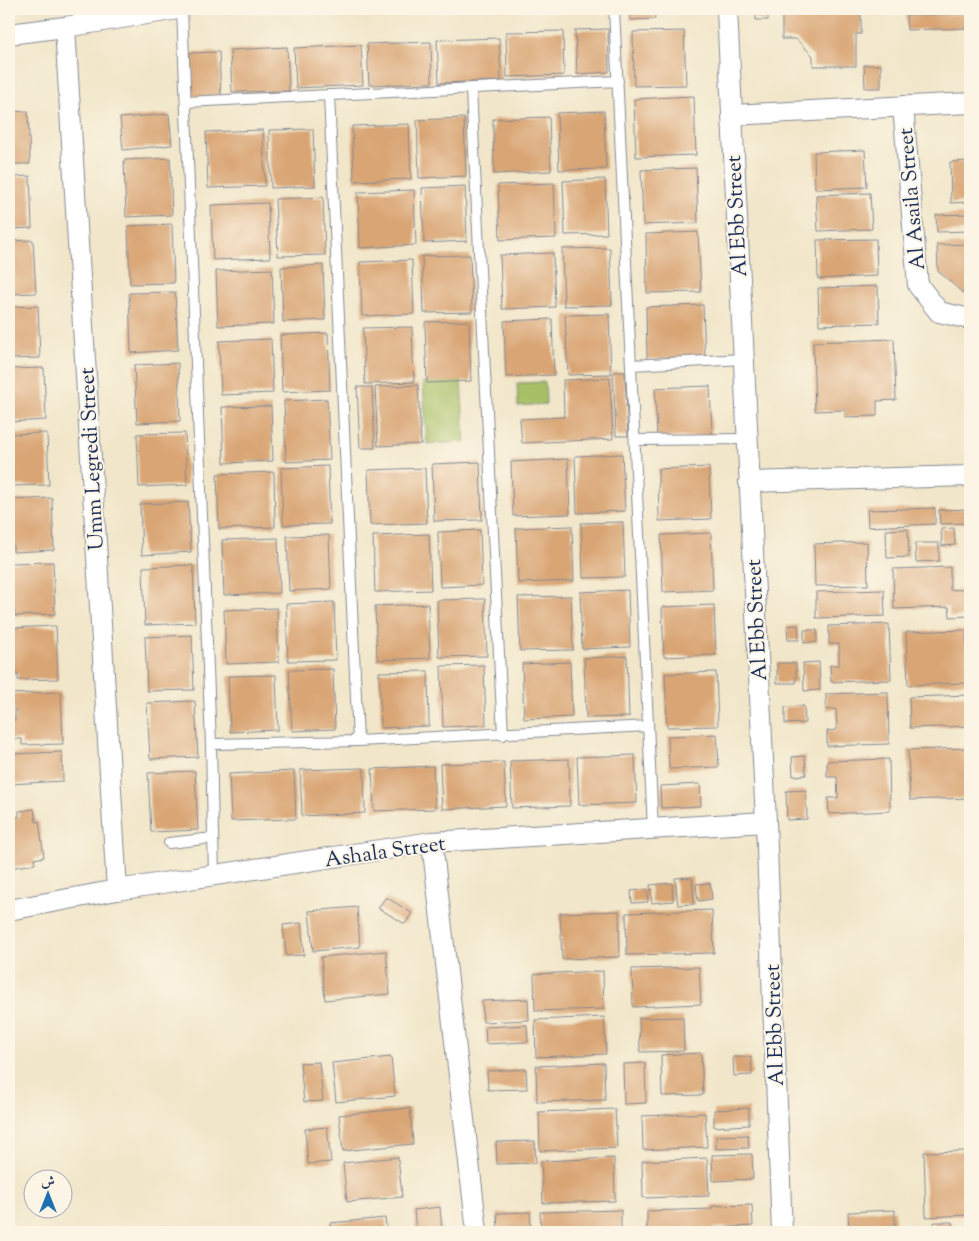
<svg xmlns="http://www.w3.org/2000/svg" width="979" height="1241" font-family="'Sorts Mill Goudy',Amiri,serif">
<rect width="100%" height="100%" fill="#fcf5e5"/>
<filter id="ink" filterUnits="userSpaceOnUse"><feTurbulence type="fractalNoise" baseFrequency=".02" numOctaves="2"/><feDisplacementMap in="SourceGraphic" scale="10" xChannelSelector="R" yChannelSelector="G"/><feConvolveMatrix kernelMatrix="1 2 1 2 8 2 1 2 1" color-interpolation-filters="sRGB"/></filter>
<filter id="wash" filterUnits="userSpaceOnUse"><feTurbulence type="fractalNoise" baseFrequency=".0096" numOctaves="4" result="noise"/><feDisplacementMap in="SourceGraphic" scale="20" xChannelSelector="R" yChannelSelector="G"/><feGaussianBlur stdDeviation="1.12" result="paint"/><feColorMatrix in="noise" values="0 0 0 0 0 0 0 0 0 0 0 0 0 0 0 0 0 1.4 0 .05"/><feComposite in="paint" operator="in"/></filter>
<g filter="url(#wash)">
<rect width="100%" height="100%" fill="#f1e6c9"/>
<path fill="#a7c066" stroke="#617862" d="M461 380 465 442 427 444 423 382Z
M545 382 546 404 518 406 517 383Z"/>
<g id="blocks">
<path fill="#d9a575" d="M630 9H654L655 19 630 20Z
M756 9H768V20H756Z
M782 9H861V34H856V66H813V56L796 39H782Z
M970 14V28L907 30 906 15Z
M608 29 609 72 577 74 575 30Z
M563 31 564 75 507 77 506 32Z
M684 31 686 85 634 86 633 32Z
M499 38 501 81 439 83 437 40Z
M431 42 432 83 369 85 367 44Z
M361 45 363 85 296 88 294 48Z
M287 47 289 91 232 92 230 50Z
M219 52 221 96 190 97 189 53Z
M864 65H881V88H865Z
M694 96 696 155 636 157 634 99Z
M28 111 30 164H9V112Z
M604 111 606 169 559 170 557 113Z
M169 114 172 145 123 150 120 118Z
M549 117 551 171 494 174 493 119Z
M464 118 466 176 419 178 417 120Z
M409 124 411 179 354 181 352 126Z
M313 129 315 186 271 188 269 130Z
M263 130 265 186 208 188 206 132Z
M865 150 867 187 815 189 814 152Z
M170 158 172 215 126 217 124 160Z
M970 161V202L951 203 950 162Z
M696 168 698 223 643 225 641 170Z
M30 176 32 228 9 229V177Z
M605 179 607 234 565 235 563 181Z
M554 183 556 238 500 240 498 185Z
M465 186 467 241 424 243 422 188Z
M414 190 416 245 360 248 358 192Z
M870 193 872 229 818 231 816 195Z
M323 197 325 255 278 256 275 199Z
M268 203 270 258 213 260 211 205Z
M970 214V231L937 232 936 215Z
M172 224 174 283 130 284 128 226Z
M698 232 701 292 647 293 646 234Z
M876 239 877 276 818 279 817 240Z
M33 240 36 293 9 294V241Z
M970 244V294H964L938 271 937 245Z
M610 248 612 305 564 306 562 249Z
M553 253 555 307 502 309 500 255Z
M470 255 472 312 424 313 422 256Z
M412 260 414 314 362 316 360 262Z
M323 265 325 320 283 322 281 267Z
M272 269 274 324 218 326 216 271Z
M878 286 879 323 819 325 818 288Z
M175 292 178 350 131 353 129 293Z
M703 305 705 358 647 359 646 307Z
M38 306 40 358 9 359V307Z
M609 314 611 374 568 375 565 315Z
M552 319 554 375 506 377 504 321Z
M469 321 471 381 427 383 425 322Z
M412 327 414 382 365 384 363 328Z
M328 333 330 390 282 392 280 335Z
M271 339 273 393 221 395 219 341Z
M894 339 896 400 877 401V416L845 417V410L815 411 813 342Z
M178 363 180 421 137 423 134 365Z
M44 368 46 420 9 422V369Z
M613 372H625L628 436H616Z
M610 378 613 439 522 443 520 419 564 417 563 380Z
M418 385 421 444 378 446 375 387Z
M710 386 712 436 657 438 655 388Z
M357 387H372L375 448H360Z
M327 399 330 460 286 462 284 401Z
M271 406 273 461 224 463 222 407Z
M47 433 49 485 9 486V434Z
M185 433 187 485 139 487 137 434Z
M622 454 625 511 577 513 575 456Z
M568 459 570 514 513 516 511 462Z
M480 462 482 520 434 521 432 464Z
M328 466 330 524 283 525 281 468Z
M709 467 711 519 659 521 658 469Z
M425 468 427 523 370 525 368 470Z
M274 472 275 527 219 529 217 474Z
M52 498 54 550 13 552V545H9V500Z
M188 502 191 552 142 555 140 504Z
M935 508V524L868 527 867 510Z
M970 509V523L940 524 939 510Z
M623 522 625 577 583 578 581 523Z
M572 526 574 581 518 583 516 528Z
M954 528 955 545 942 546 941 529Z
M908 529 909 557 887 558 886 530Z
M480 530 482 585 440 587 438 532Z
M711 533 713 590 663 592 661 535Z
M429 534 431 590 375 592 373 536Z
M329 535 331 589 289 591 287 536Z
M278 538 280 593 224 595 222 540Z
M867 542 868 585 815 586 814 544Z
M915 543H939V561L916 562Z
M53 562 55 614 15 616 14 609H9V563Z
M193 565 195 623 145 625 143 567Z
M950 567V590L970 589V616L950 617 949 607 894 609 893 569Z
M628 590 630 647 582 649 580 592Z
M884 590 885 616 816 618V592Z
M571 596 573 650 520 651 518 597Z
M485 599 487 656 439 657 437 600Z
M334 602 336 660 288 661 286 604Z
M428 604 430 658 377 660 375 606Z
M714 605 716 655 664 657 662 607Z
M277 608 279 662 226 664 224 610Z
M889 624 891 680 831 682 830 665H839V644H829V626Z
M798 625 799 640H788L787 626Z
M56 626 58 679 18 680V674H9V655H11L9 628Z
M804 630H817V642L804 643Z
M966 630 968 683 908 685 906 632Z
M192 635 194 690 147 691 145 637Z
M627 656 629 717 586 718 584 658Z
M570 662 572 717 524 719 522 664Z
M819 662 820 690 804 691 803 663Z
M777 663H796V683H777Z
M484 665 486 725 443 727 441 666Z
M333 669 335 729 292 731 289 670Z
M428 671 429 726 381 728 379 672Z
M716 672 718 726 667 727 665 674Z
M276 675 278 730 230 732 228 676Z
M61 692 63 744 22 745V739H9V721L15 720V709H9V694Z
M888 692 889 744 827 746V731L837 730 836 709 826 710V694Z
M970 695V726L910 728 909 697Z
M195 701 198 757 150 759 147 703Z
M804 706 805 723 785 724V707Z
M717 734 719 767 669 769 668 736Z
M967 748 969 798 910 800 908 750Z
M62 752 63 781 11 784 9 754Z
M635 755 637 803 579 805 577 757Z
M805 756 806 775 793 776 792 757Z
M569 759 570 806 512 808 510 761Z
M889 759 890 811 829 814 828 798H838L837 777H827V761Z
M504 762 506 806 442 809 440 764Z
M433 766 435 809 374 811 372 769Z
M364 768 365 813 302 816 300 770Z
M195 771 198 830 151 832 148 773Z
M294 771 296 819 231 821 229 774Z
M700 784 701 806 661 808 660 786Z
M806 790 807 819 787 820 786 791Z
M34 809 36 822 39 821 44 857 34 859 35 864 9 868V818L19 817V811Z
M692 877 694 904 678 905 675 878Z
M672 883 673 901 652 903 650 885Z
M710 883 712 899 698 901 696 884Z
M647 889 648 902 632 903 631 891Z
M386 897 412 913 405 924 378 908Z
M357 907 360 947 313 951 309 911Z
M712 910 714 953 627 955 626 913Z
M619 911 620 957 562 959 560 913Z
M301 923 304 955 286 956 283 925Z
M386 951 390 994 325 1000 321 957Z
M699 967 701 1004 633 1007 632 969Z
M603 971 604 1009 535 1011 534 974Z
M528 999 529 1020 483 1022 482 1001Z
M604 1017 606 1054 536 1057 535 1020Z
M683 1017 684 1051 640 1052 639 1018Z
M527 1025 528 1042 486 1044 485 1027Z
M701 1053 703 1095 662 1096 661 1055Z
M391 1057 395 1096 336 1102 332 1063Z
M733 1057H751L752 1075 734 1076Z
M319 1062 323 1101 304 1102 300 1063Z
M604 1063 605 1100 537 1102 536 1066Z
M645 1063 646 1103 624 1104 623 1064Z
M526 1069 527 1089 488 1090 487 1071Z
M410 1108 413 1144 343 1151 339 1115Z
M749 1108V1125L714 1127V1110Z
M615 1109 617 1148 540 1151 539 1112Z
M705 1113 707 1147 643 1150 642 1116Z
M327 1127 331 1162 308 1164 305 1129Z
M748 1135 749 1148 716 1149V1136Z
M535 1141 536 1163 497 1164 496 1142Z
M970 1151V1215L926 1217 924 1152Z
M752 1154 753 1179 713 1181 712 1155Z
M398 1157 402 1197 347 1202 343 1163Z
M614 1158 615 1201 543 1203 541 1161Z
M707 1158 709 1196 643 1198 642 1161Z
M752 1205 753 1226 713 1228V1232H647V1211L712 1209V1206Z
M440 1207 442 1232H416L414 1210Z
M621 1210V1232H541L540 1212Z
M895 1210V1232H849L848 1212Z
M530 1212 531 1231 498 1232 497 1213Z
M385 1218 387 1232H331L330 1223Z
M934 1222H952V1232H935Z"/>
</g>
</g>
<g filter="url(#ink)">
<use href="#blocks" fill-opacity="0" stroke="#868a94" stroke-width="1"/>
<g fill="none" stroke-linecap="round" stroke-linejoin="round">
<defs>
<path id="lane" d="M182 9 211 744 214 876
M614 9 653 829
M471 89 503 735
M329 95 358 741
M186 102 618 81
M631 365 743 359
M635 440 747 439
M211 744 358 741 648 726
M169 843 213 838"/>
<path id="street" d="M727 9 766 822 782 1232
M65 27 117 890
M9 34 65 27 178 9
M903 106 918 285 939 312 970 319
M732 115 970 103
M749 482 970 476
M432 842 477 1232
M9 910 117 890 432 842 766 822"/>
</defs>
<use href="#lane" stroke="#868a94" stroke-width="12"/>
<use href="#street" stroke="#868a94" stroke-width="22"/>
<use href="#lane" stroke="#fff" stroke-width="10"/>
<use href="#street" stroke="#fff" stroke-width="20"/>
</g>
</g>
<g text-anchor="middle" stroke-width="4" stroke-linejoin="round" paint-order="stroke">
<g font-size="21" fill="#1b2f5e" stroke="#fcf5e5">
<text transform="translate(911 199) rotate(-95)" y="7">Al Asaila Street</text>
<text transform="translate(736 216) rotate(-93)" y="7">Al Ebb Street</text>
<text transform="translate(91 459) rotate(-93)" y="7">Umm Legredi Street</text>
<text transform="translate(756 620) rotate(-93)" y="7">Al Ebb Street</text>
<text transform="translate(385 851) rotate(-8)" y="7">Ashala Street</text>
<text transform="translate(774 1025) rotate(-92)" y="7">Al Ebb Street</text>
</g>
</g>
<rect width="979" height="1241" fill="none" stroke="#fcf5e5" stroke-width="30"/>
<g transform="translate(48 1194)"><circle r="24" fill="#fcf5e5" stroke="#a2a6af"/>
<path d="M0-4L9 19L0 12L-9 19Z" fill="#1f6fb2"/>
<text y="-8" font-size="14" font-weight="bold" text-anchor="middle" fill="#1b2f5e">ش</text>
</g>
</svg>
